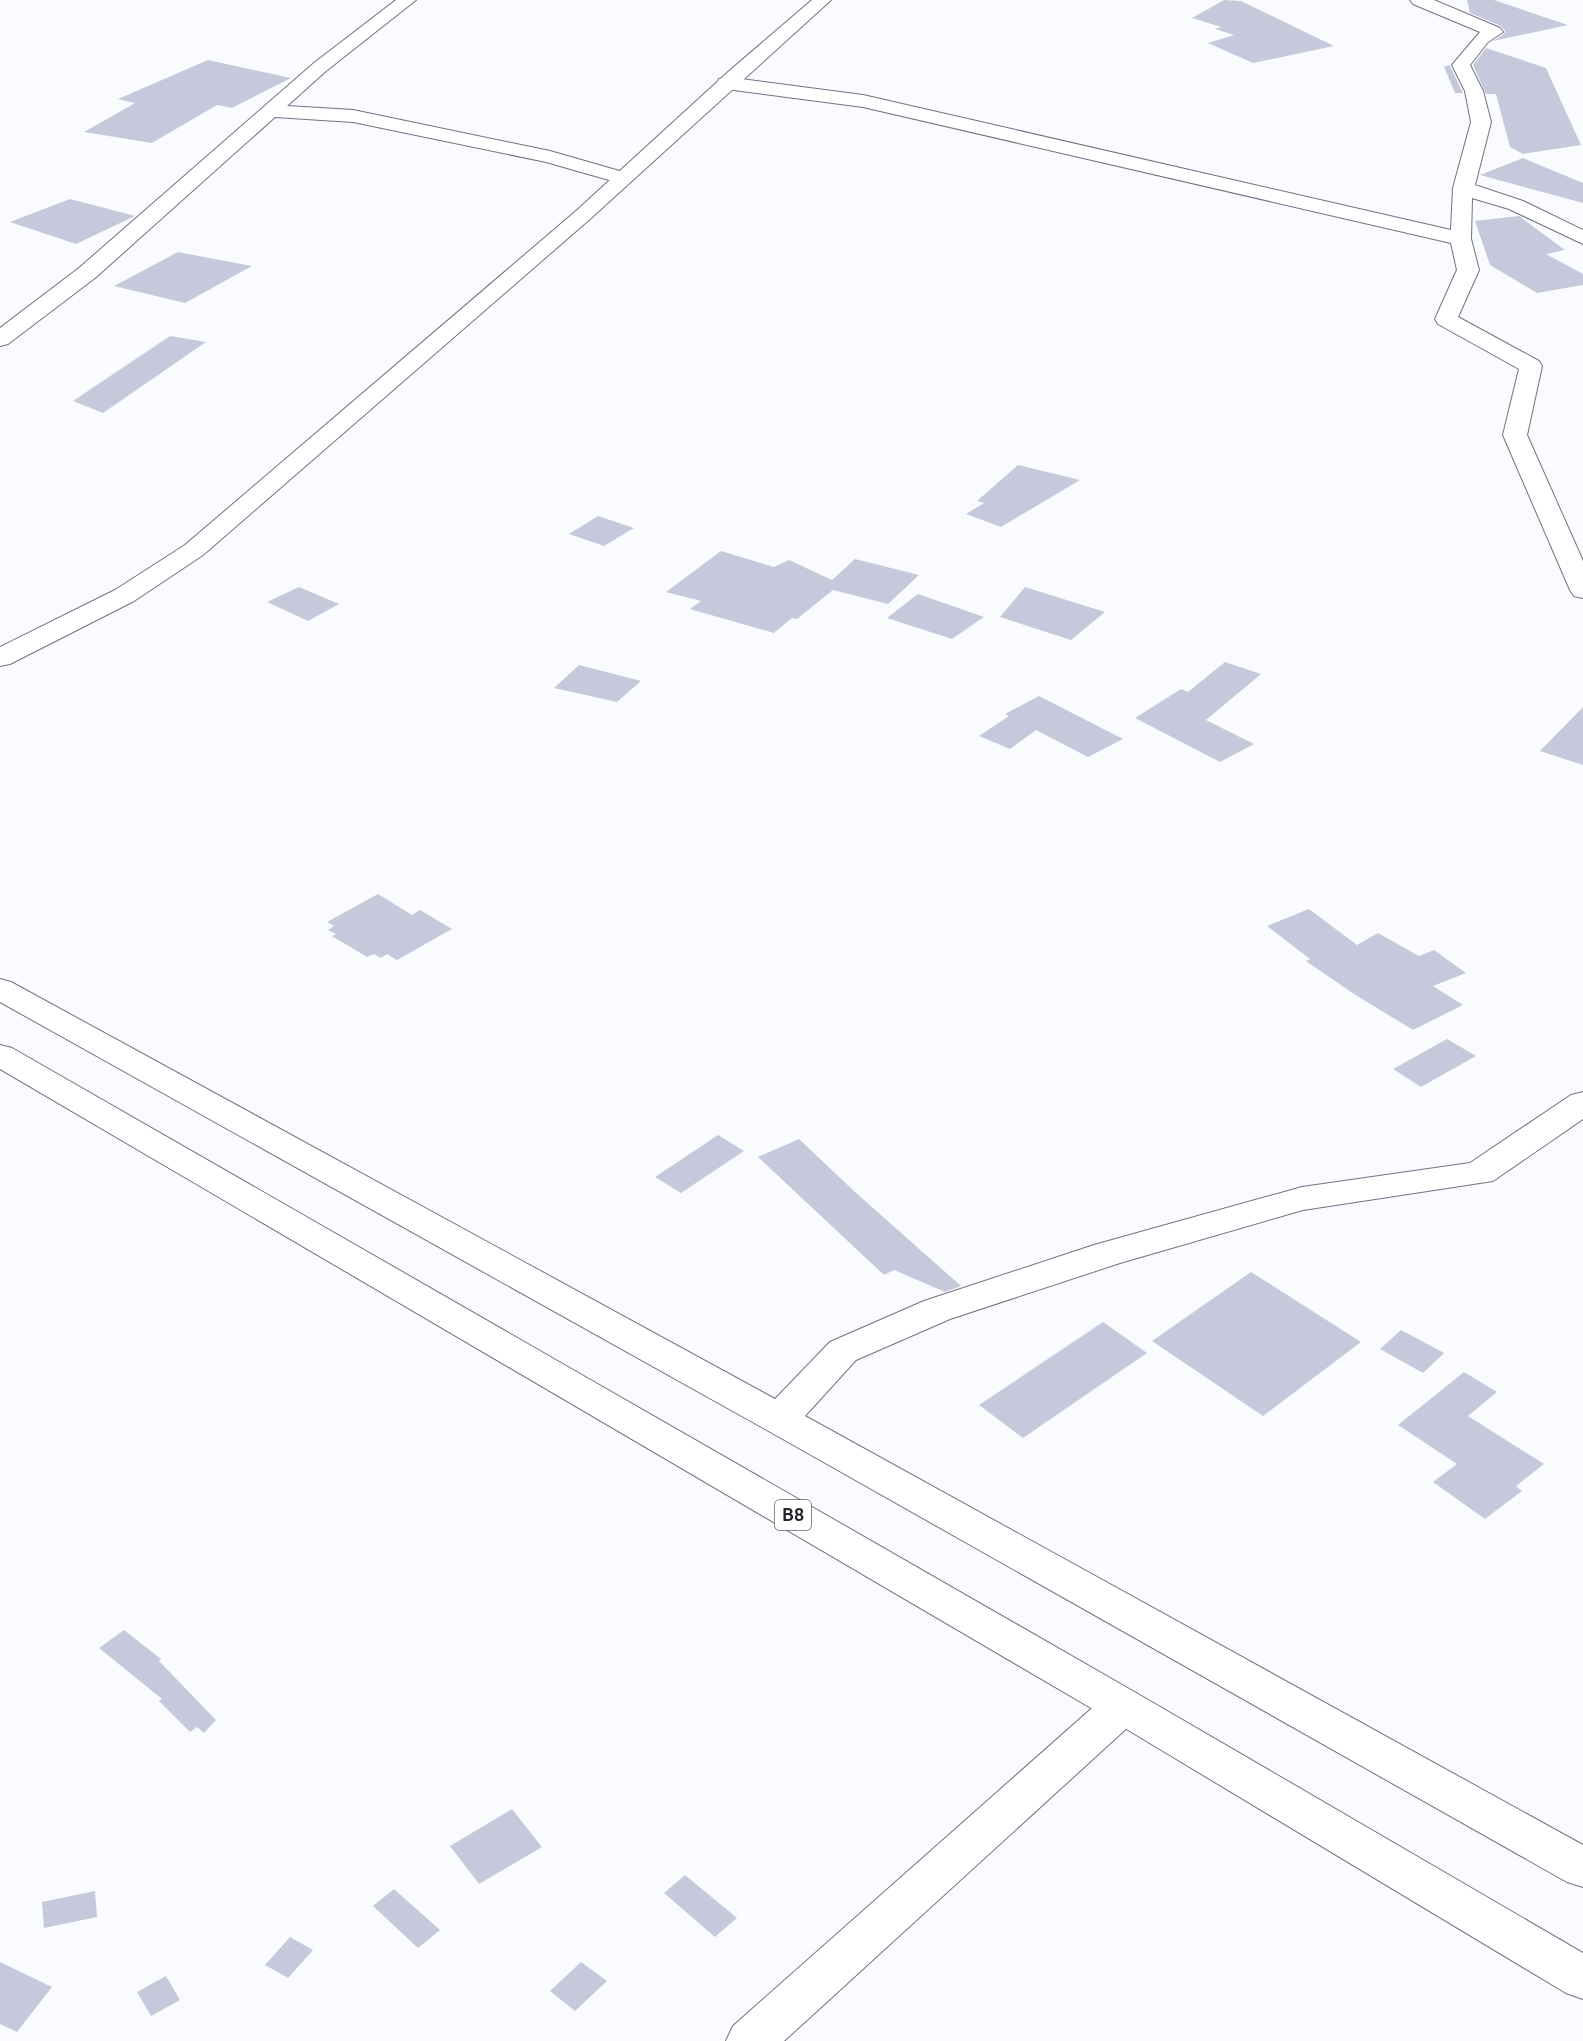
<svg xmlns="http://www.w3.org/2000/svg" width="1583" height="2041" font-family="Ubuntu,sans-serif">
<rect width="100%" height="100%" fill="#fafbfe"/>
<path fill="#c6c9db" d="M1224 0 1241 1 1334 46 1253 63 1208 43 1234 35 1215 29 1221 27 1192 18Z
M1467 0H1494L1568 25 1493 41 1504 34 1505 31 1501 26 1470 13Z
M1486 48 1546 68 1581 145 1523 154 1510 147 1496 94H1486L1473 65Z
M208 60 291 78 232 108 217 105 152 143 84 132 135 103 118 99Z
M1450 65V66L1463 93H1455L1444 67Z
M1523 158 1583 183V203L1480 175Z
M70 199 135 216 76 244 10 222Z
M1519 216 1565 250 1546 254 1583 274V285L1537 293 1490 265 1475 221Z
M178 252 204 257 252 266 185 303 114 286Z
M170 336 206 342 103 413 73 401Z
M1018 465 1080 480 1001 527 966 514 984 503 977 501Z
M598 516 634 528 604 546 569 534Z
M721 551 774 567 789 560 832 580 855 559 919 575 888 604 833 590 797 619 792 618 774 633 690 609 701 601 666 592Z
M299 587 339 604 308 621 267 602Z
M1025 587 1105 612 1071 640 1000 617Z
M918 594 984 617 952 639 887 618Z
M1225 662 1261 674 1206 720 1254 744 1220 762 1135 718 1181 689 1188 692Z
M579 665 641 681 617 702 554 688Z
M1039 696 1123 739 1088 757 1036 730 1010 749 979 736 1009 716 1005 714Z
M1583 707V765L1540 751Z
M378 894 412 915 420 910 452 929 397 960 387 954 381 958 374 954 367 957 332 936 336 934 328 930 334 926 327 922Z
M1309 909 1357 945 1378 933 1419 956 1434 950 1466 973 1433 986 1463 1005 1413 1030 1354 994 1306 961 1310 959 1267 926Z
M1447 1039 1476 1056 1421 1087 1393 1069Z
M718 1135 744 1151 681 1193 655 1177Z
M799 1139 855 1192 961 1286 945 1292 894 1270 884 1275 758 1157Z
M1251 1272 1361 1342 1263 1416 1152 1341Z
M1103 1322 1147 1353 1023 1438 979 1405Z
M1401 1330 1444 1353 1423 1373 1380 1349Z
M1464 1372 1497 1392 1468 1416 1544 1464 1516 1486 1522 1491 1485 1519 1433 1482 1457 1464 1398 1425Z
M124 1630 161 1659 159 1661 216 1720 204 1733 197 1727 190 1732 159 1701 162 1699 99 1648Z
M512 1809 542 1847 479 1884 450 1846Z
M685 1875 737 1918 715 1937 664 1893Z
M394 1889 440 1930 418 1948 373 1906Z
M95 1891 97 1917 44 1928 42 1902Z
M290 1937 313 1950 288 1978 265 1965Z
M0 1962 52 1987 17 2032 0 2024Z
M581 1962 607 1981 575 2011 550 1991Z
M166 1976 180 2000 151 2016 137 1992Z"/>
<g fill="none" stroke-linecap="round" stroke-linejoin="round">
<defs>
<path id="minor" d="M396 0H416L326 71 287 106 353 110 550 151 630 174 633 178 630 182 623 184 546 162 353 122 275 117 95 278 8 344 0 346V328L79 268 314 63Z
M1410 0H1434L1500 28 1503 32 1488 42 1470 65 1483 91 1491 122 1475 185 1523 201 1583 230V244L1509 209 1472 198 1471 239 1479 270 1458 317 1539 361 1542 366 1527 435 1583 561V598L1574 596 1570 590 1503 435 1519 369 1438 324 1435 319 1457 270 1451 243 863 107 726 89 719 87 717 83 719 79 726 77 863 95 1451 230 1453 188 1471 122 1465 91 1452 65 1480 32 1413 4Z
M0 979 11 982 775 1399 830 1342 924 1301 1094 1245 1302 1187 1470 1163 1571 1095 1583 1092V1119L1493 1181 1303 1210 1120 1263 950 1319 856 1360 805 1416 1583 1845V1887L1567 1882 765 1429 0 1002Z
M1123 1689 1138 1694 1145 1706 1138 1718 784 2041H726L733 2026 1108 1694Z"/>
<path id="major" d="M812 0H831L590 219 203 555 134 601 10 664 0 666V647L115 590 185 545 576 211 728 72Z"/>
<path id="highway" d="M0 1045 12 1048 1138 1694 1583 1953V1999L1566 1993 1108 1718 0 1069Z"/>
</defs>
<use href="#minor" stroke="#707282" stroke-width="2"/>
<use href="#major" stroke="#707282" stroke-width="2"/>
<use href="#highway" stroke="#707282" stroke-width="2"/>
<use href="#minor" fill="#fff" fill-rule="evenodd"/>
<use href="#major" fill="#fff" fill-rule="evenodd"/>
<use href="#highway" fill="#fff" fill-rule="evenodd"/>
</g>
<g text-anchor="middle" stroke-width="4.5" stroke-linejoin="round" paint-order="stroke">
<rect fill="#fff" stroke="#65666a" stroke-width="1.5" x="775" y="1500" width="36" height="30" rx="4.5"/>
<g font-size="18" font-weight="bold" fill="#23242a">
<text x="793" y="1521">B8</text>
</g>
</g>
</svg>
